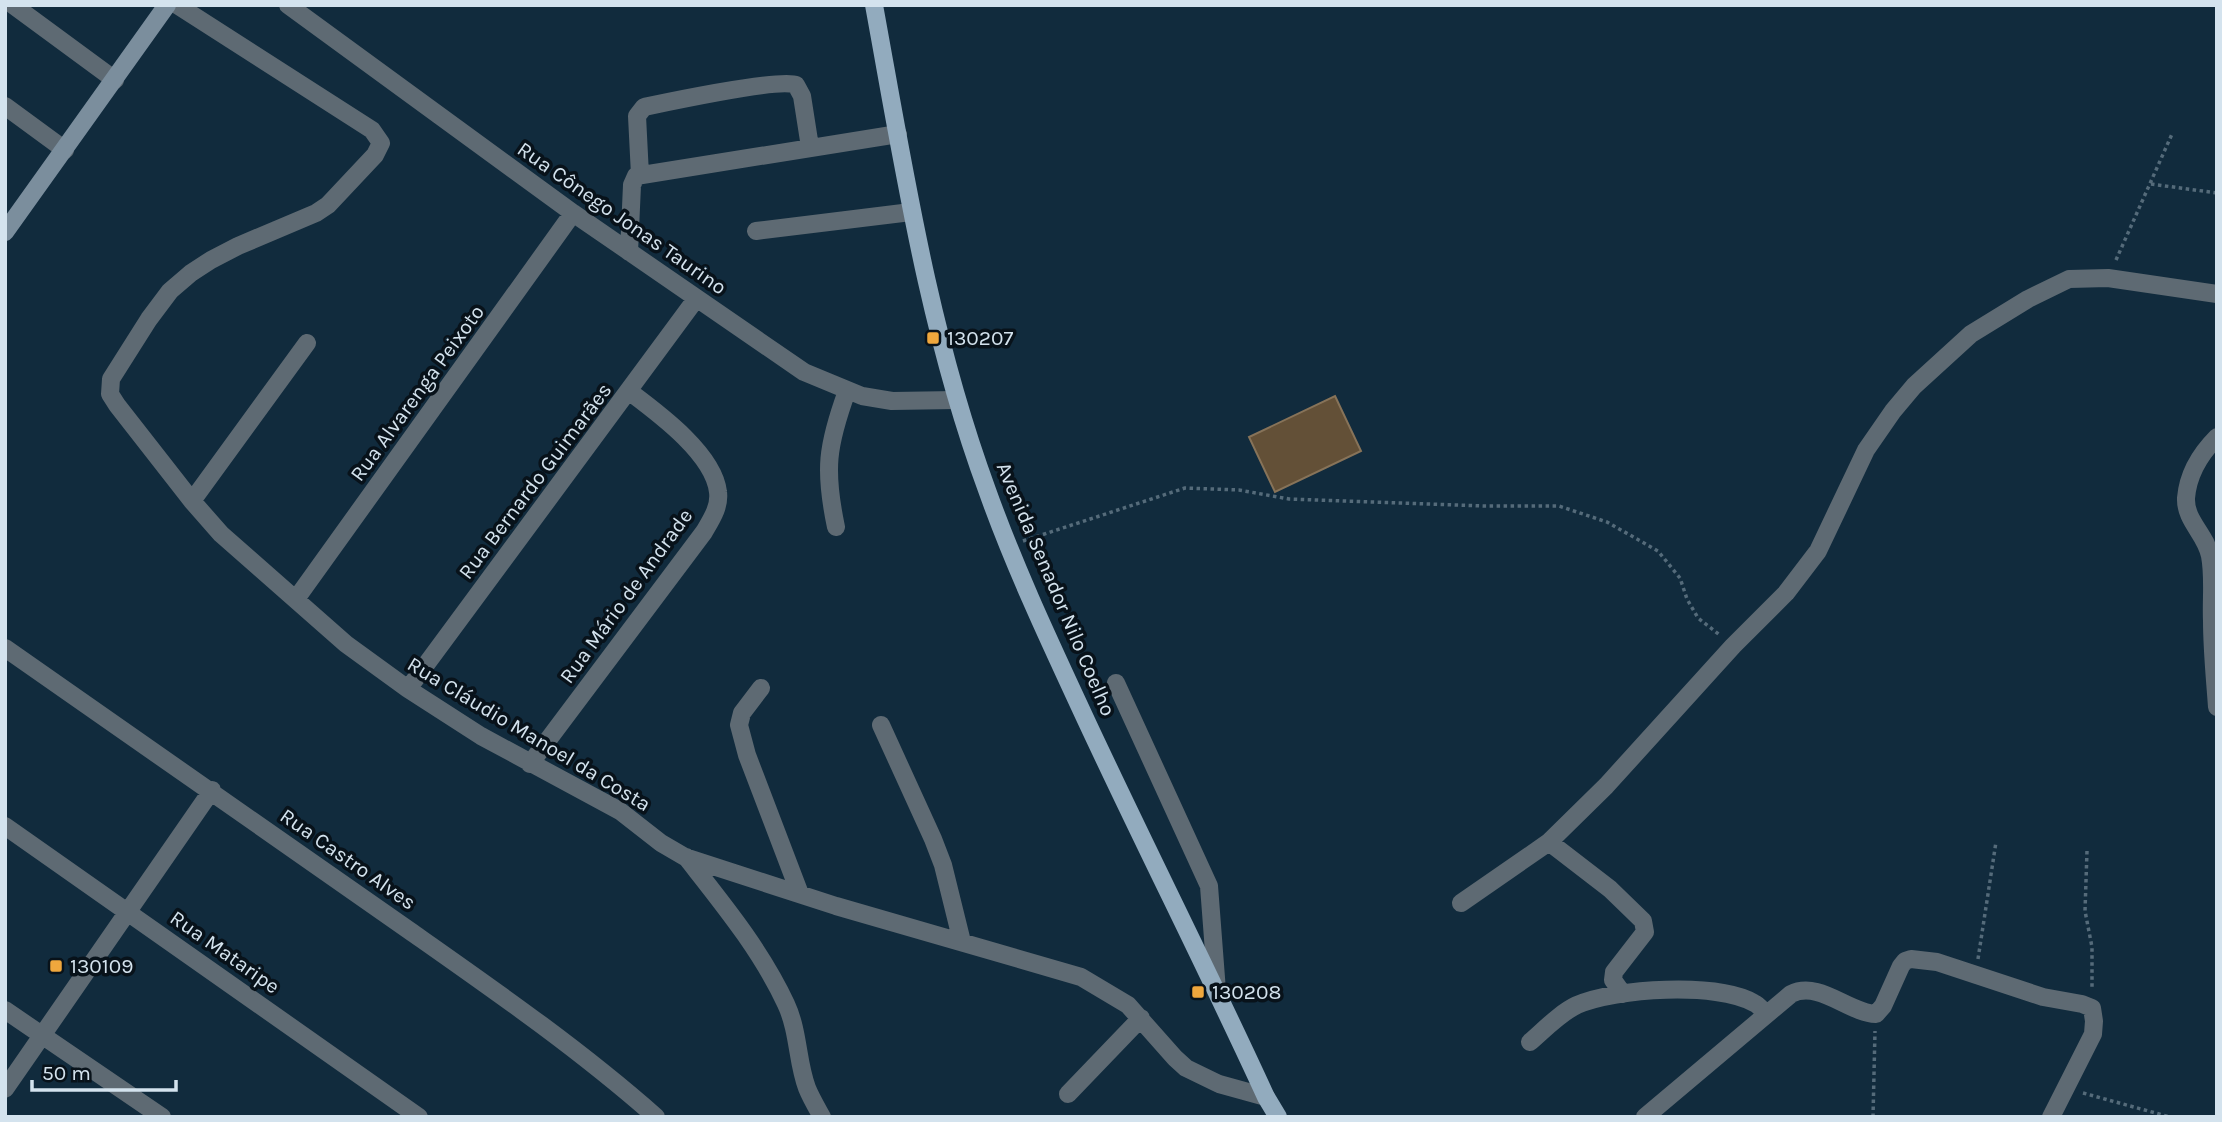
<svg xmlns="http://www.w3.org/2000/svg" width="2222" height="1122" font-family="Karla,sans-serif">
<rect width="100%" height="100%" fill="#112b3d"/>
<path fill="#635037" stroke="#877359" stroke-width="2" d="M1335 396 1361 451 1275 492 1249 437Z"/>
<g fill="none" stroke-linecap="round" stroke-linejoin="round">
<path stroke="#556b7a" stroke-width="3.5" stroke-dasharray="3.5 3.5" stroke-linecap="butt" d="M2151 184 2217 193
M2116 260 2172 134
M1023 541 1185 488 1239 490 1289 499 1484 506H1559L1607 522 1658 551 1680 578 1687 599 1698 618 1721 636
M2087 851 2085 911 2092 947V988
M1978 959 1996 842
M2083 1093 2170 1117
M1873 1117 1875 1031"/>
<path stroke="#5e6a73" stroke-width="18" d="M13 5 115 80
M177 5 372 130 381 143 375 155 328 205 316 213 238 246 211 260 191 273 170 291 149 319 111 379 110 394 117 405 192 501 221 534 346 644 408 689 481 736 620 811 661 843 685 857 836 906 1081 977 1128 1005 1175 1058 1186 1068 1219 1084 1266 1097
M288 5 573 213 804 372 862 396 892 401 956 400
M5 106 65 150
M640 175 637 116 644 107C668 102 780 78 796 85L802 96 810 147
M756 231 911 212
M629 252 632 185 636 176 898 134
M2217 437C2201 453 2188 474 2186 498 2185 521 2206 534 2210 556 2214 577 2211 600 2212 621 2212 650 2215 678 2217 707
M192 501 307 343
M836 527C824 470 827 446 847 391
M296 599 573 213
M5 648C140 743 276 836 410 931 494 990 579 1049 656 1117
M1116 683 1209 886 1217 991
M761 688 742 713 739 725 747 755 800 894
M408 689 696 299
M881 725 933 839 943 865 962 942
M530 764 704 532C711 520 720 507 718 492 714 454 658 413 630 392
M5 826 419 1117
M1549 842 1610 889 1643 921 1645 932 1614 972 1613 980 1623 994
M686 857C722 903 761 950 786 1004 799 1032 797 1062 807 1088 811 1098 817 1108 822 1117
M1461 903 1549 842 1606 786 1733 646 1786 593 1818 551 1866 450 1893 411 1914 386 1971 334 2028 299 2069 279 2108 278 2217 294
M5 1010 162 1117
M1530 1042C1544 1030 1560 1013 1577 1005 1616 988 1717 982 1754 1003 1759 1005 1762 1010 1766 1014
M5 1089 212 790
M1068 1094 1141 1018
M1645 1117 1791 994C1819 980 1849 1013 1876 1014L1883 1006 1901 966 1905 961 1911 959 1937 962 2043 997 2082 1004 2092 1008 2094 1021 2093 1034 2051 1117"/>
<path stroke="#7b8e9d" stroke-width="18" d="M5 232 167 5"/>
<path stroke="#92abbe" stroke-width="18" d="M874 5C904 169 929 333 987 490 1013 563 1046 634 1079 705 1140 837 1206 966 1266 1097L1278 1117"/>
</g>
<g fill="#efa73d" stroke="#08121a" stroke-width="2.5">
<rect x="926" y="331" width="14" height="14" rx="3.5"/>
<rect x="49" y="959" width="14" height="14" rx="3.5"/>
<rect x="1191" y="985" width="14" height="14" rx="3.5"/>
</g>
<g text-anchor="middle" stroke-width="7" stroke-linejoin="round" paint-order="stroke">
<g font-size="21" fill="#d4e3ee" stroke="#08121a">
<text transform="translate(622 218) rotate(35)" y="7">Rua Cônego Jonas Taurino</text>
<text transform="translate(417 393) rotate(-54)" y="7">Rua Alvarenga Peixoto</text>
<text transform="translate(535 481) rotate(-53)" y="7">Rua Bernardo Guimarães</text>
<text transform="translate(1056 589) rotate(67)" y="7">Avenida Senador Nilo Coelho</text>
<text transform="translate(626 596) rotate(-54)" y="7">Rua Mário de Andrade</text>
<text transform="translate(529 734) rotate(31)" y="7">Rua Cláudio Manoel da Costa</text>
<text transform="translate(348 859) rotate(35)" y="7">Rua Castro Alves</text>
<text transform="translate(225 952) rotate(35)" y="7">Rua Mataripe</text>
</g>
<g font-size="21" fill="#d4e3ee" stroke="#08121a" text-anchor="start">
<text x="947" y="345">130207</text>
<text x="70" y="973">130109</text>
<text x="1212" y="999">130208</text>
</g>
</g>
<rect width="2222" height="1122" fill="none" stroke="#d4e3ee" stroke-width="14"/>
<path d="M32 1080v10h144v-10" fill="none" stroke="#d4e3ee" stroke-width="3.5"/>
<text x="42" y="1080" font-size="21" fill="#d4e3ee" stroke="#08121a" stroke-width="5" paint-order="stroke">50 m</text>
</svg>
